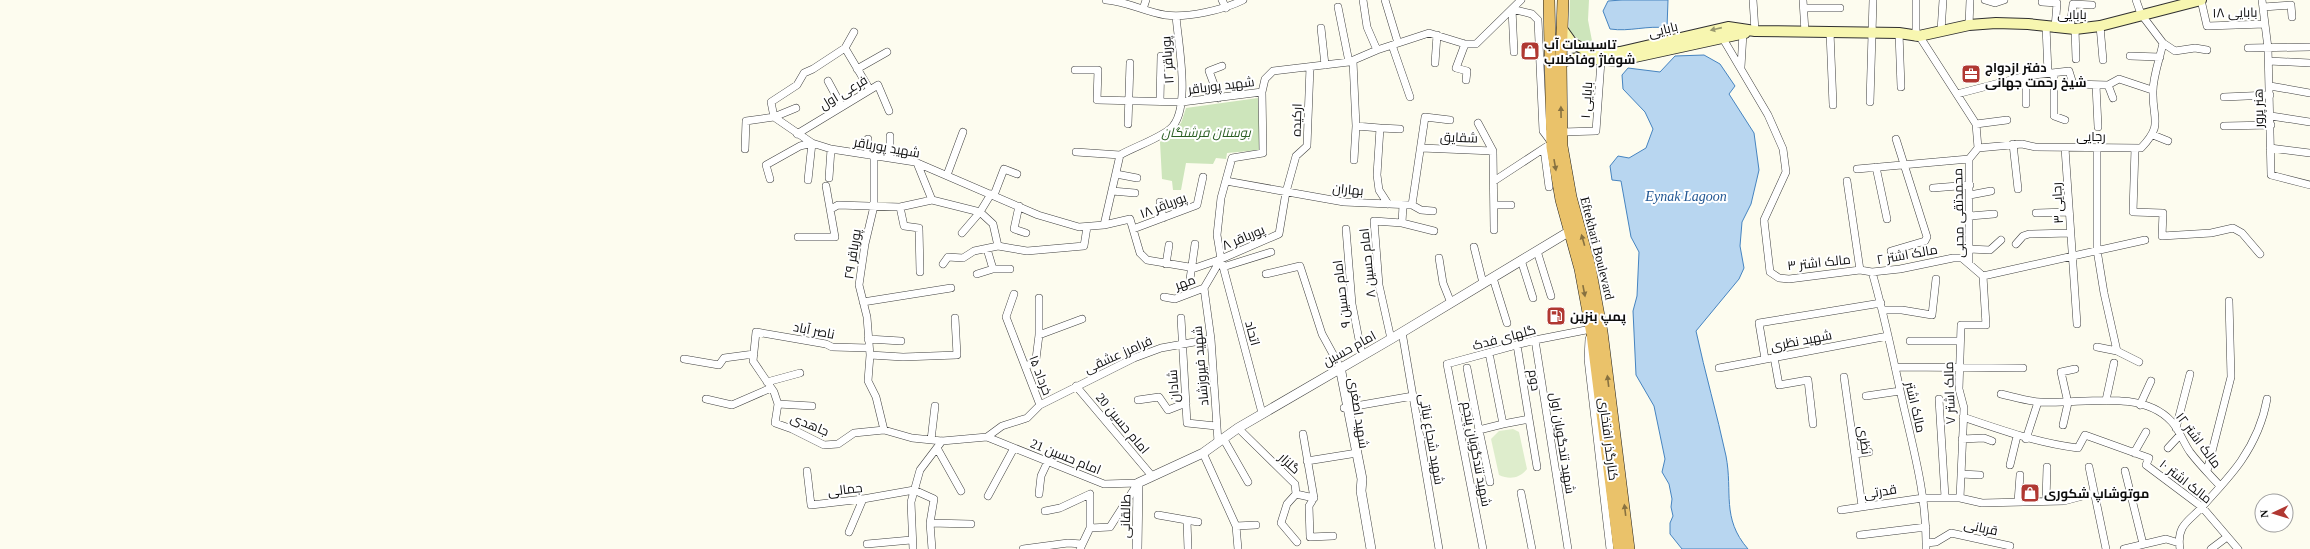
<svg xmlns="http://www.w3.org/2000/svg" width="2310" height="549" font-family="'Times New Roman',Cairo,serif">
<rect width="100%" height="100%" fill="#fdfcef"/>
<path fill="#cde5bb" d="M1570 0H1589L1588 20 1593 46 1581 41 1569 32Z
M1258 98 1260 150 1227 153 1226 159 1216 158 1213 164 1186 163 1181 190H1173L1172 181 1162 179 1160 142 1181 123 1186 108Z"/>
<path fill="#deedcc" d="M1513 429 1519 432 1527 469C1520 478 1510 480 1499 475L1491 439 1499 431Z"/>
<path fill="#b8d6f0" stroke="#4684c0" d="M1622 0H1668L1667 28C1648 25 1630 32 1610 29L1603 11 1608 1Z
M1704 55 1720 64 1735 86 1729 94 1754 133 1759 170 1751 204 1742 222 1740 246 1744 268 1739 279 1696 331C1705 373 1717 414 1726 456 1733 492 1721 518 1748 549H1682L1670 534V523L1673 516 1671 507 1672 499 1669 484 1662 472 1665 459 1654 406 1636 375 1633 311 1637 296 1639 252 1631 237 1621 181 1612 180 1610 166 1618 156 1629 158 1646 148 1653 129 1645 112 1623 89 1622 75 1628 68 1660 72 1675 56Z"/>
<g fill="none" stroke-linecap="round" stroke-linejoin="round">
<defs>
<path id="minor" d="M1106 0C1126 1 1145 12 1165 15 1188 18 1223 10 1243 0
M1222 0 1226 8
M1363 0 1367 27 1377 50
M1385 0 1398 43
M1753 0 1755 31
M1803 0 1805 32
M1916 0V37
M1985 0 1995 3 2004 0
M2201 0 2207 26 2265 24
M2262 0 2268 48 2271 175 2310 185
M2042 2 2057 3 2055 28
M1338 7 1349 62
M2263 7 2291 5 2292 17
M1804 8H1840
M1143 9 1146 0
M1969 25 1970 0
M2046 26 2048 73
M2100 26 2103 60
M1321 28 1325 65
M2070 29 2073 4 2092 5
M2075 29 2076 59
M1941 31 1943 0
M1830 32 1833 105
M1899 33 1901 87
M1918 34 1976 124 1978 148 1969 159V263
M1722 37 1768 115 1783 149 1786 172 1764 220 1770 272 1779 278 1789 279 1860 270 1872 272 1900 269 1953 258H1962L1983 276 2145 240
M2163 43 2175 51 2195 48 2207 50
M1465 44 1456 68 1467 71 1466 80
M1392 45 1410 97
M845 48 870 90
M2248 48 2310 47
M2130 56 2160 57
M1353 61 1356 126 1354 160
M2269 61 2310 63
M1435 63 1437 35
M1741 67 1743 33
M857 69 887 52
M1075 70H1098L1097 100 1182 102 1262 92 1265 79 1273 71 1349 62 1377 50 1429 33 1465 44H1476L1521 0
M2054 73V116L2065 120
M828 81 842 107
M2096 85 2098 127
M2108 85 2113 98
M2270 86 2310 93
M1262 92 1263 153 1232 158 1221 198 1217 235 1221 259 1262 413
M1957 94 2026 76 2069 71 2073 84 2108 85 2119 79 2152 90
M2224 97 2270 95
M1219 98 1209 71 1222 66
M1160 101 1161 56
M1870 102 1873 0
M2026 104V76
M2271 116 2310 122
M774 117 812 143 831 149 915 162 1038 215 1079 227 1104 225 1120 155C1134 147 1158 139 1170 129 1192 111 1178 43 1176 16
M774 117 771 102 797 85 804 73 813 69 845 48 854 32
M1478 123 1493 151 1494 230
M1128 124 1130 63
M1976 124 2007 120
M1356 126 1380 128
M2224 126 2271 125
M1562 132 1596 131 1601 61
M797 134 878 85 889 111
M2153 135 2168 141
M868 139V155
M2013 144 2018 189
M1421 148 1493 151
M1978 148 2022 144 2035 147 2141 148C2164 124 2152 120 2153 91 2153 76 2160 58 2163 43L2141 14 2136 0
M2065 148 2077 324
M2097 148V250L2104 293 2117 351
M2135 148 2133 212 2163 213 2162 236 2211 233 2233 228 2242 233 2260 254
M2270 148 2310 153
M745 149 746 121 774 117 796 108
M1544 149 1549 187
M1076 152 1120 155
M874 156V206L865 244 859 285 867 317 870 355 868 381 876 397 884 430
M890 158V136
M917 163 932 200 980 212 993 224 998 246
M1876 167 1887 219
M1857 169 1969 159
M1116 174 1137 178
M947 175 963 132
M829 178 831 149
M770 179 766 165 800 146 812 143
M808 180 812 143
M1226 181 1344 202 1412 205 1421 210 1433 211
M1494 181 1552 143 1543 131 1538 20 1532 14 1512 9 1514 52
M1847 181 1860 270
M1933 188 1970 185
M1112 191 1135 193
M994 195 1004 169 1017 174
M1970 195 1991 191
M1160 202 1163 218
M1388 204 1379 190 1377 175 1380 128 1400 129
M1412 205 1425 117 1450 120
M1494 205H1511
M1019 206 1014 229 1026 233
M900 207 904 226 919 228 920 272
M831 209 838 205 900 207 932 200
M2036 213 2069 212
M1970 216 1994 214
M1402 223 1403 205
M1104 225 1130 219 1140 253 1147 260 1195 268 1221 259 1279 234 1286 192 1296 156 1307 146 1310 67
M1133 229 1197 205 1203 177
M1346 229 1352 304 1362 355
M962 233 980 212 991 194
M798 237H835L826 186
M2016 244 2023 236 2029 234 2070 233
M1474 247 1483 283
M987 249 993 269
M1969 249 1990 250 2001 240
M1537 251 1551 296
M1891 251 1925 241 1927 237 1896 139
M1439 258 1443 283 1451 303
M1521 260 1533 298
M943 264 948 257 963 258 974 251 998 246 1027 251 1084 246 1087 227
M1166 264 1169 245
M1223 267 1271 252
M1872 272C1885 317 1894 363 1904 408 1915 455 1927 500 1926 549
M977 274 993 269H1010
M1266 274 1300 266 1322 334 1340 367
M1493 278 1507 323
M1190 279 1195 244
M1204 288 1211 339 1218 442
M1164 297 1175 299 1204 288 1221 259
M863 302 951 288
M1882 310H1902L1932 315 1936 279
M1181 318 1187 423 1216 426
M1402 332 1439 549
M1039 335 1082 319
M868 339 901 341
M1391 339 1379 285 1374 221 1402 223 1434 231
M1589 339 1588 359 1610 549
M1535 340 1568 549
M1910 341H1960
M1517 345 1529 419
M2097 347 2117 351 2139 362
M869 348 832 347 826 344 756 332 753 361 774 392 778 404 775 423 792 429 824 445 838 444 854 433 884 430 912 438 942 441 987 437 1104 484 1138 483
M1489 353 1503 424 1529 419 1537 467
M870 355 903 357 957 355 955 318
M1774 357 1779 385 1808 380 1813 424
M684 359 719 365 724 358 754 354
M1765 359 1759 323 1881 303
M1026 367 1036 359 1039 335V298
M1895 367 2023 368
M1467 368 1479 430 1503 424
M1719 368 1888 336
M1844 377 1862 506
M767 382 800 373
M1076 386 1152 476
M2001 394C2014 397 2027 401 2040 402 2080 405 2140 388 2171 421 2179 429 2183 442 2190 452 2199 464 2210 475 2220 486
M1866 396 1900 391
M706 399 732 405 771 388
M1939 399 1945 497
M1138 400 1159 397 1168 410 1186 403
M2106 400 2114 363
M778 404 812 406
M1040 405 1134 358 1161 348 1211 339
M2140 405 2151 381
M1344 408 1413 396
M1963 417C2001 430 2038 443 2078 448L2085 435 2149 458 2146 465 2202 507 2238 549
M2063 425 2068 403 2061 372 2075 369
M1238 428 1295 484 1296 494 1287 504 1281 523 1297 542
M2176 428 2190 374
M1479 430 1490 482
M1303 434 1314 498 1309 506 1310 537 1333 536
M987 437 1002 426 1027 418 1040 405 1006 317 1014 294
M1223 438 1248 482
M1962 439 1984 438 1992 441
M2026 439 2038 402
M931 440 935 406
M937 448 961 491
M2168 448 2180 435
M1203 453 1236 526 1238 549
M2134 453 2146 432
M1855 454 1869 452
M1307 461 1357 453
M2010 465 2017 436
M2089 467 2106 549
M807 471 811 505 863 499 914 490 934 499 930 523 932 549
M2125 471 2143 544
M2207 471 2231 377 2229 301
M1961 474 1980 475
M1521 493 1532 549
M1039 494 1041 476 1048 461
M1296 494 1314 498
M988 496 1014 448
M1960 498 1982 503 2064 501 2094 493
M2046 501 2047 467
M2018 502 2020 475
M1841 510 1923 498H1960L1964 408 1959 389 1961 325H1986L1983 276
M1045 511 1060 508 1090 494V528L1080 549
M1158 515 1198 522
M1187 521 1188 549
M930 523 971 524
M1236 526 1256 525
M1090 528 1110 527 1138 483
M849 532 863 499
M1860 535 1926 527
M1926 543 1936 542 1951 533 2010 546
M867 544 911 540
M913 549 911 502 920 470 942 441
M1023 549 1068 543 1082 544
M1483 549 1447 364 1535 340 1591 329
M2124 549 2166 539 2179 543
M2180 549C2176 524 2190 521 2203 506 2216 491 2230 477 2241 461 2254 442 2263 422 2267 399
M2211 549 2227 537"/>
<path id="tertiary" d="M1340 367 1362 479 1361 491 1371 549
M1137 549 1138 483 1203 453 1238 428 1391 339 1570 231"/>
<path id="secondary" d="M1562 29 1572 43 1592 53 1601 55 1620 52 1728 27 1755 31 1899 33 1919 36 1969 25 1996 23 2028 24 2075 29 2100 26 2201 0
M1561 63C1577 53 1602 62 1621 60L1745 33"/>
<path id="trunk" d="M1549 0 1552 147 1561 200 1580 269 1592 334 1619 549
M1563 0 1561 63 1562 146 1571 197 1590 267 1602 332 1629 549"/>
</defs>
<use href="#minor" stroke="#404040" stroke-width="8"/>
<use href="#tertiary" stroke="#404040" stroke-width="10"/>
<use href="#secondary" stroke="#2f2f2f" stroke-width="12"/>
<use href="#trunk" stroke="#1e1e1e" stroke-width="12"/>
<use href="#minor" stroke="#fff" stroke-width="7"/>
<use href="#tertiary" stroke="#fff" stroke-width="9"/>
<use href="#secondary" stroke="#f7f6b0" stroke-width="10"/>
<use href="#trunk" stroke="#eac26a" stroke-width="11"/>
</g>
<defs><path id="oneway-solid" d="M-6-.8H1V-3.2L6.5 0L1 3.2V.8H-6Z"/></defs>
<use fill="#99996f" href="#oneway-solid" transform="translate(1716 29) rotate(167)"/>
<g fill="#877140">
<use href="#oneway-solid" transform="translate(1561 112) rotate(-91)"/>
<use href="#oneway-solid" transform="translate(1555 165) rotate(80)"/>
<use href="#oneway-solid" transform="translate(1583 240) rotate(-106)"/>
<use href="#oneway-solid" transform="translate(1584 291) rotate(79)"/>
<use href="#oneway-solid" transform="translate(1608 381) rotate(-97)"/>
<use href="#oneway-solid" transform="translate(1625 510) rotate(-97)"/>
</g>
<defs>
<symbol id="shop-square" viewBox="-11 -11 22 22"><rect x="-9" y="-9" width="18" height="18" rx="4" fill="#b03832" stroke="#fff"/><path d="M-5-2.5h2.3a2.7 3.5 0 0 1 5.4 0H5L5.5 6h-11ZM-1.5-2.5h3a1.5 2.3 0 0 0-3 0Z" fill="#fff"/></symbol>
<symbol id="office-square" viewBox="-11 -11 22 22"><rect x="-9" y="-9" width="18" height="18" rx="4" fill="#b03832" stroke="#fff"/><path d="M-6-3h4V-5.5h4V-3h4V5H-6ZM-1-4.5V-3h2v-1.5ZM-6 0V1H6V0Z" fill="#fff"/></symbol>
<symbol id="fuel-square" viewBox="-11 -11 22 22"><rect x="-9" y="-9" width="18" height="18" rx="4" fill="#b03832" stroke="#fff"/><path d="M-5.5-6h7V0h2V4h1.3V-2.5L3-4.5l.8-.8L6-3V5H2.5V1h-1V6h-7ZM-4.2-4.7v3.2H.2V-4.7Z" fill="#fff"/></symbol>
</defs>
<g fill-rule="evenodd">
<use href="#shop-square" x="1519" y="40" width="22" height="22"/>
<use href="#office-square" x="1960" y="63" width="22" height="22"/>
<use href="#fuel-square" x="1545" y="305" width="22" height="22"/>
<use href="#shop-square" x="2019" y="482" width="22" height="22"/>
</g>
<g text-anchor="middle" stroke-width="4" stroke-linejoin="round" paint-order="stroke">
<g font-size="13" fill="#0d0d0d" stroke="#fff">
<text transform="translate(2235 12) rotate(-1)" y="5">بابایی ۱۸</text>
<text x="2072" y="19">بابایی</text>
<text transform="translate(1663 29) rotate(-14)" y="5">بابایی</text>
<text transform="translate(1167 60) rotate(-94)" y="5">پورباقر ۱۲</text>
<text transform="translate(1221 85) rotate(-7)" y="5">شهید پورباقر</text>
<text transform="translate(843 92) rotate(-31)" y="5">فرعی اول</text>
<text transform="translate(1586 100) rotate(-86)" y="5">بابایی ۱</text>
<text transform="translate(2258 108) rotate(-91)" y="5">هنر پرور</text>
<text transform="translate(1296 120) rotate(-88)" y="5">ارکیده</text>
<text x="2091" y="141">رجایی</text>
<text transform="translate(1459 137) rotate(2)" y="5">شقایق</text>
<text transform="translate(887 147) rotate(10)" y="5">شهید پورباقر</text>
<text transform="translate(1348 189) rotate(5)" y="5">بهاران</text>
<text transform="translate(2057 203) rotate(-93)" y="5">رجایی ۳</text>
<text transform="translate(1163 205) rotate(-21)" y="5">پورباقر ۱۸</text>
<text transform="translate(1958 213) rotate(-91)" y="5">محمدتقی محبی</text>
<text transform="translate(1243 237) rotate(-23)" y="5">پورباقر ۸</text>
<text transform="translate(1598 248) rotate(76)" y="5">Eftekhari Boulevard</text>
<text transform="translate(852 254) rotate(-81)" y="5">پورباقر ۲۹</text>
<text transform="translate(1907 254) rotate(-10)" y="5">مالک اشتر ۲</text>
<text transform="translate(1819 262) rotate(-6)" y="5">مالک اشتر ۳</text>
<text transform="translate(1367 263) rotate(-96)" y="5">امام حسین ۸</text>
<text transform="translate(1185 282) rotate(-19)" y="5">مهر</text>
<text transform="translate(1341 294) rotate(-97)" y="5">امام حسین ۹</text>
<text transform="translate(814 330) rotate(11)" y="5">ناصر آباد</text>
<text transform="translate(1253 333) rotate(75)" y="5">اتحاد</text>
<text transform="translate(1504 337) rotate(-15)" y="5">گلهای فدک</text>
<text transform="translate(1801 340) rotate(-11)" y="5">شهید نظری</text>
<text transform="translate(1349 348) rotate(-29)" y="5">امام حسین</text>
<text transform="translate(1118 354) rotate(-24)" y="5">فرامرز عشقی</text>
<text transform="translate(1200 366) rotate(-95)" y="5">شهید فیروزشاد</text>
<text transform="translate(1041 375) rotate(69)" y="5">۱۵ خرداد</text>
<text transform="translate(1535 380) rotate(81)" y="5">دوم</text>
<text transform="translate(1173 386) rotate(-94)" y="5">شادان</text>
<text transform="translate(1949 393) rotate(-92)" y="5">مالک اشتر ۷</text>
<text transform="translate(1916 407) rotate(77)" y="5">مالک اشتر</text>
<text transform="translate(1359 413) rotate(81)" y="5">شهید اصغری</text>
<text transform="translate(1123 423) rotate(50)" y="5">امام حسین 20</text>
<text transform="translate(810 424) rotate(22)" y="5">جاهدی</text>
<text transform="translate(1432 439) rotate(80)" y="5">شهید شجاع نباتی</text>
<text transform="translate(1609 439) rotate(83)" y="5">کنارگذر افتخاری</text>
<text transform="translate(1865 440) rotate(82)" y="5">نظری</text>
<text transform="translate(2199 440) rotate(53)" y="5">مالک اشتر ۱۲</text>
<text transform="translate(1563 443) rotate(81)" y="5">شهید تندگویان اول</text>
<text transform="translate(1477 454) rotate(79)" y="5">شهید تندگویان پنجم</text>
<text transform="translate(1066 456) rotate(22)" y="5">امام حسین 21</text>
<text transform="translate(1290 463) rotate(43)" y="5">گلزار</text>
<text transform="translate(2186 481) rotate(38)" y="5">مالک اشتر ۱۰</text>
<text transform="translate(845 489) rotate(-7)" y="5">جمالی</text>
<text transform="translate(1880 491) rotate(-9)" y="5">قدرتی</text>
<text transform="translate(1125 516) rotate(-89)" y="5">طالقانی</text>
<text transform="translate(1981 527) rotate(12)" y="5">قربانی</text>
</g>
<g font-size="13" font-weight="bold" fill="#0d0d0d" stroke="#fff" text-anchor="start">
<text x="1544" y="49">تاسیسات آب<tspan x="1544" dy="15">شوفاژ وفاضلاب</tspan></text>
<text x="1985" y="72">دفتر ازدواج<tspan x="1985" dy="15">شیخ رحمت جهانی</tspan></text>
<text x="1570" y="321">پمپ بنزین</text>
<text x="2044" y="498">موتوشاپ شکوری</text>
</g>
<g font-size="13" font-style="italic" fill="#2a5e23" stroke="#fff">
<text x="1206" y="137">بوستان فرشتگان</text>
</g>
<g font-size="14" font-style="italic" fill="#225793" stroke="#fff">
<text x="1686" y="201">Eynak Lagoon</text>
</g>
</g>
<g transform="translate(2274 513) rotate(266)"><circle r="19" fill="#ffffff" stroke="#9e9e9e"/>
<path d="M0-3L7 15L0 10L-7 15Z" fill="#b03832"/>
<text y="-6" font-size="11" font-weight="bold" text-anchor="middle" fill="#0d0d0d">N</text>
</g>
</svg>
